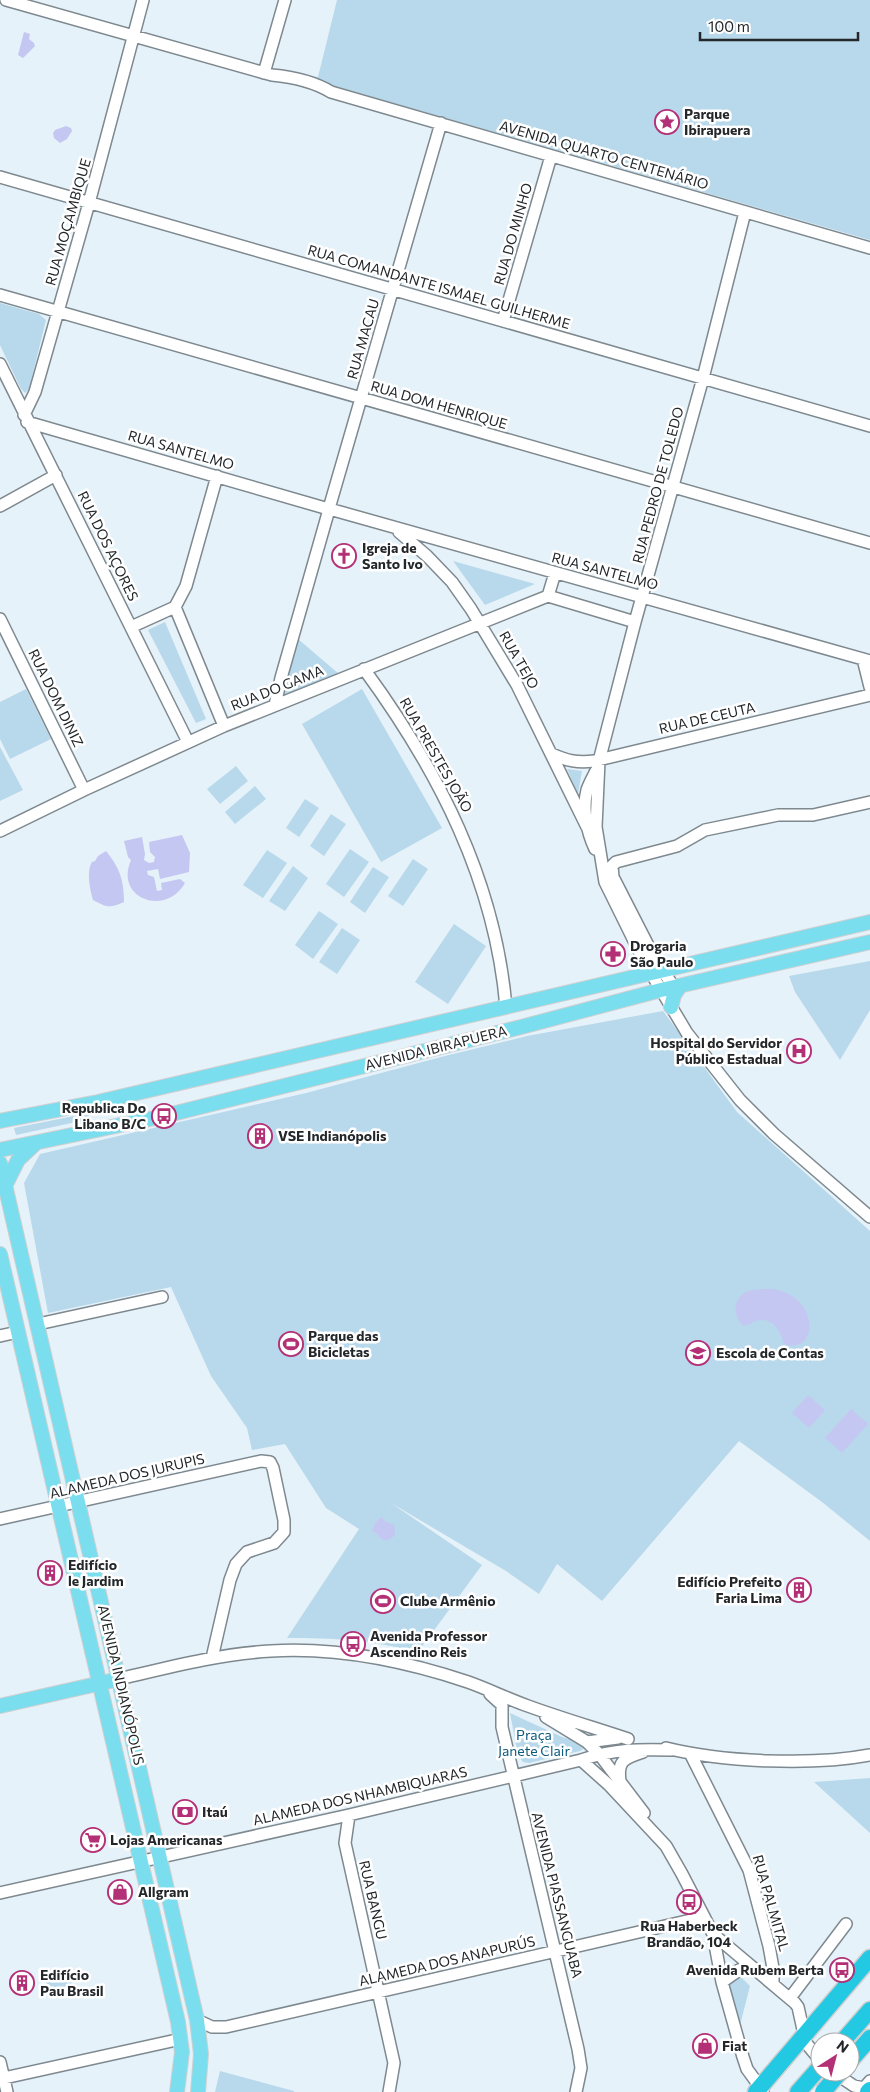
<svg xmlns="http://www.w3.org/2000/svg" width="870" height="2092" font-family="Commissioner,sans-serif">
<rect width="100%" height="100%" fill="#e6f2f9"/>
<path fill="#b8d8eb" d="M337 0H870V240L317 81Z
M0 303 39 314 46 320 29 389 25 393 21 389 0 345Z
M453 561 535 584 485 605Z
M165 622 206 719 196 723 148 630Z
M298 639 339 674 282 697Z
M26 689 51 739 10 759 0 739V702Z
M362 689 442 828 381 862 302 724Z
M0 747 23 790 0 801Z
M236 766 248 781 220 804 207 789Z
M567 769 582 771 578 794Z
M255 786 266 799 235 824 225 812Z
M305 799 319 808 299 837 286 828Z
M331 814 346 824 324 856 310 846Z
M350 849 369 862 344 897 326 884Z
M267 850 287 863 263 898 243 885Z
M413 859 428 869 403 906 388 896Z
M293 866 308 878 285 911 269 901Z
M373 867 389 877 365 913 350 902Z
M319 911 338 924 313 959 295 945Z
M454 924 486 946 448 1004 415 982Z
M342 928 360 940 337 974 319 962Z
M870 961V1010L840 1060 795 992 789 976Z
M663 1011 737 1112 870 1231V1541L822 1502 739 1441 602 1601 557 1564 539 1594 506 1571 391 1503 482 1565 418 1652C371 1640 334 1638 287 1638L359 1529 326 1508 285 1444 252 1450 247 1428 211 1376 171 1287 48 1313 24 1183 40 1154 306 1093 445 1056 527 1036Z
M89 1113 90 1119 16 1135 14 1128Z
M510 1713 562 1737 582 1743 585 1748 580 1751 529 1763 523 1762 518 1755Z
M870 1778V1833L814 1782Z
M69 1972 73 1989 49 1994 45 1977Z
M736 1977 742 1978 750 1986 740 2025 727 1987 730 1981Z
M220 2071 294 2091V2092H215Z"/>
<path fill="#c4c7f2" d="M24 32 30 34 29 39 34 43 35 46 23 58 18 55Z
M66 126 71 128 72 131 67 139 60 143 54 138 53 133 55 130Z
M182 835 190 853 189 872 160 879 158 869 147 871 148 875 154 877 157 891 162 890 161 883 180 879 185 883C166 917 114 899 131 860L128 857 124 841 142 837 145 854 144 860 149 863 154 862 155 857 150 852 149 842Z
M106 851C120 868 124 881 124 902 108 909 107 907 93 900 90 890 86 871 92 862L95 861 98 856Z
M770 1289C820 1293 820 1356 784 1344 780 1330 773 1316 755 1321 751 1323 748 1325 744 1326 733 1318 732 1299 746 1292 753 1289 762 1289 770 1289Z
M808 1395 825 1410 809 1428 792 1413Z
M851 1409 868 1424 842 1453 825 1438Z
M381 1517 385 1521 394 1525 395 1535 389 1540H383L376 1533 372 1531 375 1523Z"/>
<g fill="none" stroke-linecap="round" stroke-linejoin="round">
<defs>
<path id="minor" d="M6 0 272 75C293 77 313 81 331 92L870 248
M264 73 285 0
M0 177 870 426
M745 212 703 378 635 622 599 761 596 827 605 882 645 963 687 1033 740 1100 774 1134 870 1217
M0 295 870 543
M503 321 551 156
M0 364 188 742
M24 415 35 392 89 203 143 0
M27 422 325 508
M330 505 441 123
M0 506 56 475
M333 510 870 661
M399 532 427 556 452 582 471 609 517 685 587 827
M548 596 635 622
M548 596 555 573
M175 607 186 586 217 476
M0 619 84 790
M131 627 175 607 224 726
M863 659 870 687
M364 669C438 770 495 880 506 1007
M275 705 281 678 328 513
M552 754C567 761 578 763 594 761L870 695
M0 831 84 790 224 726 548 596
M595 849C587 832 582 809 587 790 589 784 593 777 596 771
M608 872 613 877 656 961 674 987
M613 877 612 866 616 862 677 846 705 830 778 815H813L870 802
M38 1324 162 1297
M0 1336 18 1332
M0 1519 261 1461 270 1462 273 1468 284 1520V1532L274 1543 247 1552 236 1564 230 1580 212 1658
M119 1679C170 1667 219 1654 271 1651 338 1647 405 1661 468 1682 488 1689 508 1699 528 1706 561 1718 595 1728 628 1739
M490 1694 502 1705V1727L578 2049 581 2068 576 2092
M546 1717 587 1742 599 1754 644 1813
M587 1742 618 1738
M666 1748C723 1762 812 1766 870 1755
M690 1753 749 1870 769 1946 773 1968V1983
M581 1760 609 1785 666 1846 682 1874 713 1934 722 1982 743 2057 747 2069 763 2091
M620 1781C617 1760 625 1758 643 1752
M349 1815 345 1843 394 2063 389 2092
M0 1893 349 1815 581 1760C613 1749 639 1749 672 1750
M713 1934 795 2003 798 2007 806 2043 820 2060
M722 1982 739 1970 753 1968
M790 1998 846 1924
M197 2020 212 2027H226L704 1917
M0 2062 7 2092
M833 2072 854 2086 864 2088 870 2081
M0 2079 181 2039"/>
<path id="major" d="M671 1007 674 995 680 986
M0 1121 98 1102 870 922
M0 1150 164 1116 521 1027 661 990 870 942
M0 1163 197 2020 201 2054 198 2092
M5 1186 18 1160 36 1143
M0 1254 178 2022 182 2052 177 2092
M0 1706 119 1679"/>
<path id="highway" d="M842 2042 870 2010
M850 2061 870 2038
M756 2092 870 1958
M798 2092 820 2067
M868 2092 870 2090"/>
</defs>
<use href="#minor" stroke="#7e898f" stroke-width="14"/>
<use href="#major" stroke="#cfcfd0" stroke-width="16"/>
<use href="#highway" stroke="#cfcfd0" stroke-width="19"/>
<use href="#minor" stroke="#fff" stroke-width="11"/>
<use href="#major" stroke="#7bdeee" stroke-width="14"/>
<use href="#highway" stroke="#23c8e2" stroke-width="16"/>
<defs>
<path id="highway-bridge" d="M823 2092 840 2072"/>
</defs>
<use href="#highway-bridge" stroke="#cfcfd0" stroke-width="19" stroke-linecap="butt"/>
<use href="#highway-bridge" stroke="#23c8e2" stroke-width="16"/>
</g>
<defs>
<symbol id="sight-ring" viewBox="-11 -11 22 22"><circle r="9.5" fill="#fff" stroke="#b32f76" stroke-width="1.5"/><path d="M0-6L1.8-2.2L6-1.7L2.9 1.2L3.7 5.4L0 3.3L-3.7 5.4L-2.9 1.2L-6-1.7L-1.8-2.2Z" fill="#b32f76"/></symbol>
<symbol id="church-ring" viewBox="-11 -11 22 22"><circle r="9.5" fill="#fff" stroke="#b32f76" stroke-width="1.5"/><path d="M-1.2-6h2.4v3.5h3.3v2.4h-3.3V6h-2.4V-.1h-3.3v-2.4h3.3Z" fill="#b32f76"/></symbol>
<symbol id="pharmacy-ring" viewBox="-11 -11 22 22"><circle r="9.5" fill="#fff" stroke="#b32f76" stroke-width="1.5"/><path d="M-2-6h4v4h4v4h-4v4h-4v-4h-4v-4h4Z" fill="#b32f76"/></symbol>
<symbol id="hospital-ring" viewBox="-11 -11 22 22"><circle r="9.5" fill="#fff" stroke="#b32f76" stroke-width="1.5"/><path d="M-5-5h3v3.5h4V-5h3V5h-3V1.5h-4V5h-3Z" fill="#b32f76"/></symbol>
<symbol id="bus-ring" viewBox="-11 -11 22 22"><circle r="9.5" fill="#fff" stroke="#b32f76" stroke-width="1.5"/><path d="M-5-6H5V4H4V6H2V4H-2V6H-4V4H-5ZM-3.5-4V0h7V-4ZM-3.5 1.2v1.5H-2V1.2ZM2 1.2v1.5H3.5V1.2Z" fill="#b32f76"/></symbol>
<symbol id="building-ring" viewBox="-11 -11 22 22"><circle r="9.5" fill="#fff" stroke="#b32f76" stroke-width="1.5"/><path d="M-4-6H4V6H1V3H-1V6H-4ZM-2.5-4.3h1.7v1.8h-1.7ZM.8-4.3h1.7v1.8H.8ZM-2.5-1h1.7V.8h-1.7ZM.8-1h1.7V.8H.8Z" fill="#b32f76"/></symbol>
<symbol id="stadium-ring" viewBox="-11 -11 22 22"><circle r="9.5" fill="#fff" stroke="#b32f76" stroke-width="1.5"/><path d="M0-5a6.5 5 0 1 0 0 10a6.5 5 0 1 0 0-10ZM-3.5-1.8h7v3.6h-7Z" fill="#b32f76"/></symbol>
<symbol id="university-ring" viewBox="-11 -11 22 22"><circle r="9.5" fill="#fff" stroke="#b32f76" stroke-width="1.5"/><path d="M0-5L7-2L0 1L-7-2ZM-4 1L0 2.5L4 1V4Q0 6-4 4Z" fill="#b32f76"/></symbol>
<symbol id="bank-ring" viewBox="-11 -11 22 22"><circle r="9.5" fill="#fff" stroke="#b32f76" stroke-width="1.5"/><path d="M-6-4H6V4H-6ZM0-2.3a2.3 2.3 0 1 0 0 4.6a2.3 2.3 0 1 0 0-4.6Z" fill="#b32f76"/></symbol>
<symbol id="supermarket-ring" viewBox="-11 -11 22 22"><circle r="9.5" fill="#fff" stroke="#b32f76" stroke-width="1.5"/><path d="M-6-5.5h2.5l.6 2H6L4.5 2H-2.5L-4.4-4H-6ZM-1.5 3.2a1.3 1.3 0 1 0 .1 0ZM3 3.2a1.3 1.3 0 1 0 .1 0Z" fill="#b32f76"/></symbol>
<symbol id="shop-ring" viewBox="-11 -11 22 22"><circle r="9.5" fill="#fff" stroke="#b32f76" stroke-width="1.5"/><path d="M-5-2.5h2.3a2.7 3.5 0 0 1 5.4 0H5L5.5 6h-11ZM-1.5-2.5h3a1.5 2.3 0 0 0-3 0Z" fill="#b32f76"/></symbol>
</defs>
<g fill-rule="evenodd">
<use href="#sight-ring" x="653" y="108" width="28" height="28"/>
<use href="#church-ring" x="330" y="542" width="28" height="28"/>
<use href="#pharmacy-ring" x="599" y="940" width="28" height="28"/>
<use href="#hospital-ring" x="785" y="1037" width="28" height="28"/>
<use href="#bus-ring" x="150" y="1102" width="28" height="28"/>
<use href="#building-ring" x="246" y="1122" width="28" height="28"/>
<use href="#stadium-ring" x="277" y="1330" width="28" height="28"/>
<use href="#university-ring" x="684" y="1339" width="28" height="28"/>
<use href="#building-ring" x="36" y="1559" width="28" height="28"/>
<use href="#building-ring" x="785" y="1576" width="28" height="28"/>
<use href="#stadium-ring" x="369" y="1587" width="28" height="28"/>
<use href="#bus-ring" x="339" y="1630" width="28" height="28"/>
<use href="#bank-ring" x="171" y="1798" width="28" height="28"/>
<use href="#supermarket-ring" x="79" y="1826" width="28" height="28"/>
<use href="#shop-ring" x="106" y="1878" width="28" height="28"/>
<use href="#bus-ring" x="675" y="1888" width="28" height="28"/>
<use href="#bus-ring" x="828" y="1956" width="28" height="28"/>
<use href="#building-ring" x="8" y="1969" width="28" height="28"/>
<use href="#shop-ring" x="691" y="2032" width="28" height="28"/>
</g>
<g text-anchor="middle" stroke-width="5" stroke-linejoin="round" paint-order="stroke">
<g font-size="14" font-weight="bold" fill="#23272a" stroke="#fff" text-anchor="start">
<text x="684" y="119">Parque<tspan x="684" dy="16">Ibirapuera</tspan></text>
<text x="362" y="553">Igreja de<tspan x="362" dy="16">Santo Ivo</tspan></text>
<text x="630" y="951">Drogaria<tspan x="630" dy="16">São Paulo</tspan></text>
<text x="782" y="1048" text-anchor="end">Hospital do Servidor<tspan x="782" dy="16">Público Estadual</tspan></text>
<text x="146" y="1113" text-anchor="end">Republica Do<tspan x="146" dy="16">Libano B/C</tspan></text>
<text x="278" y="1141">VSE Indianópolis</text>
<text x="308" y="1341">Parque das<tspan x="308" dy="16">Bicicletas</tspan></text>
<text x="716" y="1358">Escola de Contas</text>
<text x="68" y="1570">Edifício<tspan x="68" dy="16">le Jardim</tspan></text>
<text x="782" y="1587" text-anchor="end">Edifício Prefeito<tspan x="782" dy="16">Faria Lima</tspan></text>
<text x="400" y="1606">Clube Armênio</text>
<text x="370" y="1641">Avenida Professor<tspan x="370" dy="16">Ascendino Reis</tspan></text>
<text x="202" y="1817">Itaú</text>
<text x="110" y="1845">Lojas Americanas</text>
<text x="138" y="1897">Allgram</text>
<text x="689" y="1931" text-anchor="middle">Rua Haberbeck<tspan x="689" dy="16">Brandão, 104</tspan></text>
<text x="824" y="1975" text-anchor="end">Avenida Rubem Berta</text>
<text x="40" y="1980">Edifício<tspan x="40" dy="16">Pau Brasil</tspan></text>
<text x="722" y="2051">Fiat</text>
</g>
<g font-size="14" fill="#23272a" stroke="#fff">
<text transform="translate(604 155) rotate(16)" y="5">AVENIDA QUARTO CENTENÁRIO</text>
<text transform="translate(68 222) rotate(-74)" y="5">RUA MOÇAMBIQUE</text>
<text transform="translate(513 234) rotate(-74)" y="5">RUA DO MINHO</text>
<text transform="translate(439 287) rotate(16)" y="5">RUA COMANDANTE ISMAEL GUILHERME</text>
<text transform="translate(363 339) rotate(-74)" y="5">RUA MACAU</text>
<text transform="translate(439 405) rotate(16)" y="5">RUA DOM HENRIQUE</text>
<text transform="translate(181 450) rotate(16)" y="5">RUA SANTELMO</text>
<text transform="translate(658 485) rotate(-75)" y="5">RUA PEDRO DE TOLEDO</text>
<text transform="translate(108 546) rotate(64)" y="5">RUA DOS AÇORES</text>
<text transform="translate(605 571) rotate(15)" y="5">RUA SANTELMO</text>
<text transform="translate(519 660) rotate(60)" y="5">RUA TEJO</text>
<text transform="translate(277 688) rotate(-22)" y="5">RUA DO GAMA</text>
<text transform="translate(56 698) rotate(64)" y="5">RUA DOM DINIZ</text>
<text transform="translate(707 718) rotate(-13)" y="5">RUA DE CEUTA</text>
<text transform="translate(436 755) rotate(60)" y="5">RUA PRESTES JOÃO</text>
<text transform="translate(436 1048) rotate(-14)" y="5">AVENIDA IBIRAPUERA</text>
<text transform="translate(127 1476) rotate(-13)" y="5">ALAMEDA DOS JURUPIS</text>
<text transform="translate(121 1685) rotate(77)" y="5">AVENIDA INDIANÓPOLIS</text>
<text transform="translate(360 1796) rotate(-13)" y="5">ALAMEDA DOS NHAMBIQUARAS</text>
<text transform="translate(557 1895) rotate(76)" y="5">AVENIDA PIASSANGUABA</text>
<text transform="translate(373 1900) rotate(77)" y="5">RUA BANGU</text>
<text transform="translate(771 1903) rotate(74)" y="5">RUA PALMITAL</text>
<text transform="translate(447 1961) rotate(-13)" y="5">ALAMEDA DOS ANAPURÚS</text>
</g>
<g font-size="14" fill="#0d5b7f" stroke="#fff">
<text x="534" y="1740">Praça<tspan x="534" dy="16">Janete Clair</tspan></text>
</g>
</g>
<g transform="translate(835 2057) rotate(36)"><circle r="24" fill="#ffffff" stroke="#a7a9aa"/>
<path d="M0-4L9 19L0 12L-9 19Z" fill="#b32f76"/>
<text y="-8" font-size="14" font-weight="bold" text-anchor="middle" fill="#23272a">N</text>
</g>
<path d="M700 32v8h158v-8" fill="none" stroke="#23272a" stroke-width="2.5"/>
<text x="708" y="32" font-size="15" fill="#23272a" stroke="#ffffff" stroke-width="4" paint-order="stroke">100 m</text>
</svg>
